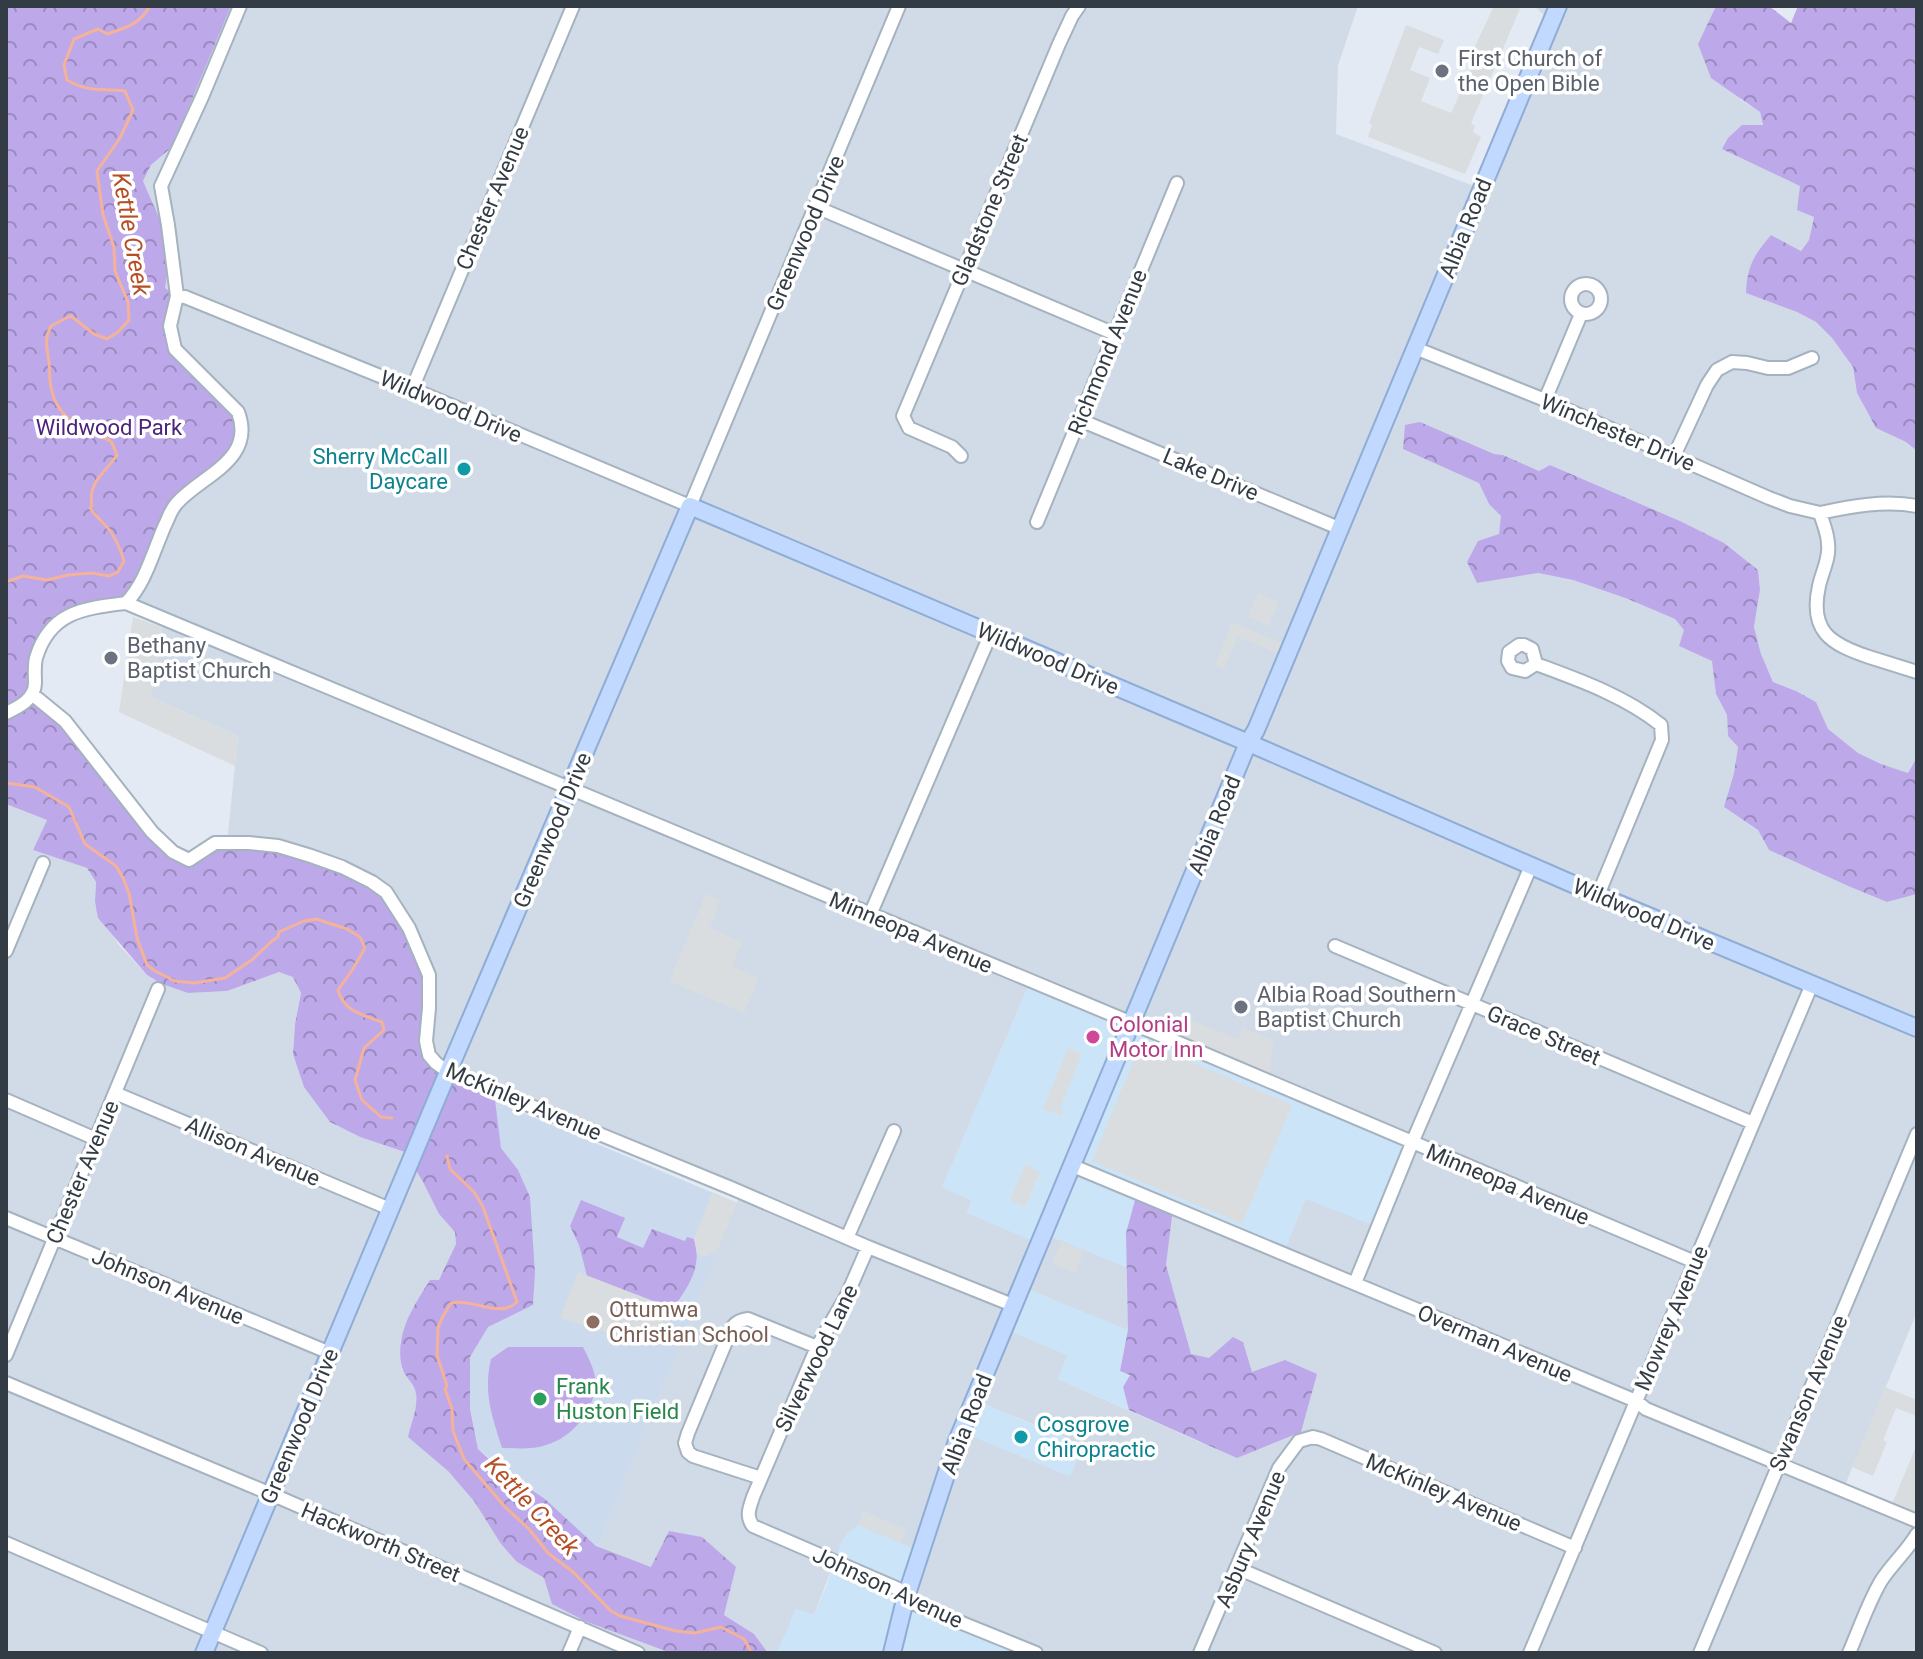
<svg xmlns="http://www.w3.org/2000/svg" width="1923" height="1659" font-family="Roboto,sans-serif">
<defs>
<pattern id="forest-crowns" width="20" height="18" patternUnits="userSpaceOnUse" patternTransform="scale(2)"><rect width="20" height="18" fill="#bda8ea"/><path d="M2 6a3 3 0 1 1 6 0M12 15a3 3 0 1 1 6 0" fill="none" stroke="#9a8abf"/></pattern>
</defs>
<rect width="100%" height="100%" fill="#e3eaf3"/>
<path fill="#d1dbe7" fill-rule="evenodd" d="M231 6H1358L1338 65 1336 134 1474 186 1476 196 1552 15 1545 16 1534 6H1716L1698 44 1741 100 1760 112 1763 126 1801 186 1814 217 1809 240 1801 251 1771 235 1746 293 1797 312 1816 322 1832 338 1853 367 1857 393 1876 428 1906 442 1917 451V757L1908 773 1881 764 1858 753 1827 729 1816 702 1796 691 1773 682 1761 654 1754 627 1760 590 1680 521 1550 465 1539 471 1503 455 1494 454 1480 483 1489 504 1502 516 1499 534 1477 583 1538 573 1573 580 1628 599 1675 619 1685 630 1679 646 1713 661 1716 694 1727 715 1728 736 1738 747 1734 773 1724 807 1758 830 1769 850 1887 902 1917 894V1312L1843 1490 1917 1521V1653H1036L834 1563 814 1615 796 1610 777 1653H768L754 1634 724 1615 736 1567H651L598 1547 741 1192 448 1072 227 843 238 736 151 697 164 618 126 603 175 349 165 288 169 263 161 222 143 181 151 165 172 146ZM1412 1144 1306 1199 1137 1193 1126 1233 1128 1267 1045 1234 967 1213 972 1200 942 1187ZM1166 1346 1202 1443 1058 1379 1068 1355ZM975 1400 1083 1445 1070 1476 962 1432Z
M6 804 47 820 33 850 87 868 96 882 95 901 118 944 147 975 162 984 188 993 227 991 279 972 293 976 301 993 295 1024 293 1054 330 1122 360 1137 406 1152 423 1182 439 1214 455 1232 456 1244 439 1281 430 1280 413 1307 400 1342 402 1369 416 1390V1405L409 1437 448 1471 474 1500 501 1544 517 1562 544 1578 587 1622 671 1653H6Z"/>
<path fill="#cce4f7" d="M1030 981 1412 1143 1377 1227 1306 1199 1283 1254 1179 1208 1126 1233 1128 1268 1045 1234 1040 1244 967 1213 971 1200 942 1187Z
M1023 1287 1128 1330 1120 1370 1130 1375 1123 1387 1129 1410 1058 1379 1067 1355 1004 1329Z
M975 1400 1083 1446 1070 1476 961 1432Z
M858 1525 921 1552 906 1601 1032 1653H777L796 1609 814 1615 827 1585 841 1543 848 1532Z"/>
<path fill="#ccdaed" d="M495 1101 737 1203 598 1547 478 1449 470 1409V1357L487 1327 533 1305 535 1274 501 1148Z"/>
<path fill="#bda8ea" d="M508 1347H583C588 1357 593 1366 595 1377 599 1406 573 1438 546 1445 532 1450 516 1448 502 1448 492 1416 483 1393 491 1359Z"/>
<path fill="url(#forest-crowns)" d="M6 6H231L172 147 151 165 143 181 161 222 169 264 165 288 177 296 175 349 231 404 239 445 183 496 126 603 95 607 49 630 35 685 49 709 152 832 189 860 215 843 278 846 386 892 429 975V1055L494 1091 501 1148 518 1170 530 1197 535 1274 533 1305 488 1327 470 1357V1409L478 1449 500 1469 545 1499 596 1546 651 1567 669 1531 702 1537 736 1567 724 1615 754 1634 768 1653H671L587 1622 552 1604 544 1578 517 1562 501 1544 474 1501 448 1471 408 1437C411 1423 418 1408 416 1394 415 1383 404 1377 402 1367 394 1335 414 1305 430 1280H439L456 1244 455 1232 439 1214 423 1182 405 1152 360 1137 330 1122 304 1087 293 1054 295 1024 301 993 293 977 279 972 227 991 188 993 162 984 147 975 98 918 95 901 96 882 87 868 33 850 47 820 6 804Z
M1716 6H1769L1791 23 1798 6H1917V451L1906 442 1876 428 1857 393 1853 367 1832 338 1816 322 1797 312 1746 293C1747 266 1754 255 1771 235L1801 251 1809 240 1814 217 1797 210 1800 186 1722 149 1728 138 1742 125H1763L1760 112 1711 78 1698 44Z
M1420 422 1494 454 1503 455 1539 471 1550 465 1680 521 1724 543 1758 570 1760 590 1754 627 1761 654 1773 682 1796 691 1816 702 1828 729 1858 753 1881 764 1908 773 1917 757V894L1887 902 1846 885 1769 850 1758 830 1724 807 1734 773 1738 747 1728 736 1727 715 1716 694 1712 661 1679 646 1684 630 1675 619 1628 599 1573 580 1538 573 1477 583 1467 562 1478 541 1499 534 1501 516 1489 504 1479 483 1403 449 1405 425Z
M1137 1193 1173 1208 1166 1265 1191 1354 1209 1358 1233 1337 1243 1342 1252 1372 1285 1360 1317 1374 1301 1432 1237 1458 1129 1410 1123 1387 1130 1375 1120 1371 1128 1330 1126 1233Z
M581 1200 625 1218 617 1237 643 1248 652 1229 685 1241 687 1237 694 1239C703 1267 688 1286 673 1309L587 1276 579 1245 570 1226Z"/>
<path fill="#d9dde0" d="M1494 6H1513L1520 9 1471 123 1475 126 1473 132 1481 137 1465 174 1368 137 1372 125 1369 123 1406 25 1444 40 1438 54 1419 47 1410 70 1430 78 1421 101 1451 113 1475 61 1470 59 1471 55Z
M1258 593 1279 602 1269 626 1248 617Z
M133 617 162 627 151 697 238 736 235 766 119 712Z
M1232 622 1284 644 1280 654 1238 637 1224 669 1215 665Z
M706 894 721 900 710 928 742 942 732 966 759 978 744 1013 669 981Z
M1183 1017 1238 1039 1243 1028 1273 1040 1269 1082 1174 1041Z
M1142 1041 1292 1105 1242 1224 1092 1161Z
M1068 1048 1082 1054 1060 1108 1064 1110 1061 1116 1043 1109Z
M1025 1165 1040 1172 1025 1207 1010 1200Z
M712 1192 737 1203 717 1251 706 1257 697 1254 694 1239Z
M1061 1242 1084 1251 1075 1273 1052 1264Z
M578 1272 674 1309 650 1346 560 1318Z
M1885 1387 1917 1400V1416L1896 1408 1883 1440 1887 1442 1873 1476 1852 1467Z
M1917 1444V1515L1892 1504Z
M864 1511 906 1529 901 1543 858 1525Z"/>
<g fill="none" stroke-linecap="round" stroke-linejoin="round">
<path stroke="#f4b29a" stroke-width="3" d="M6 582 23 576 47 580 68 575 92 573 109 576 118 572 124 561C120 548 114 533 104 524 98 518 95 515 90 508L92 505C87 483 106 472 117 455L112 443 109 440C81 429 57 419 51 387 49 379 50 371 49 362 47 348 44 339 51 326L68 317 71 316 94 334 107 339 118 332 129 320 128 302 115 271 114 247 103 215 97 171 120 138 133 110 125 91C101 88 89 93 67 80L64 65 74 39 98 29 107 34C126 28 140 24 150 6
M6 783 35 787 69 807 85 844 116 866 123 878 129 893 137 938 147 965 155 971 175 981 194 983 225 978 253 959 272 941 278 937 279 932 304 921 316 919 347 929 360 937 365 948 353 969 338 990C344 1012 363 1015 382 1022L384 1030 364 1048 355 1080 362 1100 381 1117 392 1118
M447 1156 450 1169 474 1192 483 1207 517 1302C500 1319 473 1298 451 1303L442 1318 438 1328 437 1355 447 1386 445 1389 452 1409 453 1431 464 1459 505 1507 529 1529 548 1553 573 1572 611 1611 620 1616 676 1631 695 1633 721 1627 744 1639 752 1653"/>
<defs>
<path id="street" d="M816 207 1115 334
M1571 299a15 15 0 1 1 30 0a15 15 0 1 1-30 0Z
M177 296 185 297 412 389 690 506 899 6
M1415 348 1545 400 1769 498 1790 506 1820 513
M412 389 573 6
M1545 400 1581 314
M1080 420 1341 529
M961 456 952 447 909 428 903 416 1059 44 1072 16 1079 6
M1674 456 1707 385 1717 370 1732 362 1747 363 1768 368H1788L1812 358
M1917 506C1885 500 1852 506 1820 513 1823 523 1828 534 1828 544 1830 558 1822 572 1819 586 1809 631 1830 644 1869 657 1885 662 1901 667 1917 672
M1037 522 1177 183
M126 603 1132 1023 1695 1262
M1519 645H1524L1532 649 1536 664 1525 671 1512 668 1508 661 1509 652Z
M1536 664C1579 680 1625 696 1661 725L1662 740 1598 895
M32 694 65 721 152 832 173 852 189 860 215 843H249L278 846 311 856 342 867 372 882 386 892 409 928 429 975V1008L426 1041 429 1055 436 1063 448 1072 731 1188 868 1247 1015 1306
M6 713C19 707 35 699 35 683 35 675 34 666 36 658 50 611 85 608 126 603 146 582 153 552 165 525 169 517 171 509 177 503 202 475 256 460 238 412L175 349 170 326 177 296 168 225 161 186 202 97 240 6
M870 915 991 633
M1335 946 1753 1123
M6 951 43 863
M115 1093 390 1209
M6 1100 96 1139
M1073 1166 1636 1401 1646 1409 1917 1521
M6 1218 330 1353
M847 1238 894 1131
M868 1247 847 1295 817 1347 753 1497C750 1507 745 1516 753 1526L901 1590 905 1600 1036 1653
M1355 1283 1412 1143 1531 866
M6 1355 158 989
M6 1383 271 1494 638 1653
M761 1478 693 1456 688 1452 685 1443 688 1433 730 1332C733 1324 739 1320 748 1319L817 1347
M6 1543 261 1653
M1237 1568 1435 1653
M569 1653 580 1627
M1200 1653 1279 1468 1299 1441 1313 1437 1321 1439 1575 1548
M1530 1653 1812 984
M1700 1653 1917 1134
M1849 1653C1859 1630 1868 1603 1881 1581 1892 1564 1907 1551 1917 1534"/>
<path id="secondary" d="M204 1653 445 1079 690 506 1265 750 1598 895 1917 1028
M892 1653 905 1600 957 1441 1248 743 1256 730 1558 6"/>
</defs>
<use href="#street" stroke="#a5b2bf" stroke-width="16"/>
<use href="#secondary" stroke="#8facd5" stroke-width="20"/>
<use href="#street" stroke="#fff" stroke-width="12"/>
<use href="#secondary" stroke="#c1d9ff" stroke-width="16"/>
</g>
<g fill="#6b7280" stroke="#fff" stroke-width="3">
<circle cx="1442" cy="71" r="8"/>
<circle cx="111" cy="658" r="8"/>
<circle cx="1241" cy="1007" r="8"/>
</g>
<g fill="#0f9aa8" stroke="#fff" stroke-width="3">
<circle cx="464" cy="469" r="8"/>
<circle cx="1021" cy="1437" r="8"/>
</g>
<circle fill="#d1479c" stroke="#fff" stroke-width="3" cx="1093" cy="1037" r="8"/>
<circle fill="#8d6e63" stroke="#fff" stroke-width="3" cx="593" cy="1322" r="8"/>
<circle fill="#2e9e5b" stroke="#fff" stroke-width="3" cx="540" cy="1399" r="8"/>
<g text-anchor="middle" stroke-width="7" stroke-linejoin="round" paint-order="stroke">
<g font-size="22" fill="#5b616d" stroke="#fff" text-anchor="start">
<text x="1458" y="66">First Church of<tspan x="1458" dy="25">the Open Bible</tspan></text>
<text x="127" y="653">Bethany<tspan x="127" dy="25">Baptist Church</tspan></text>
<text x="1257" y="1002">Albia Road Southern<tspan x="1257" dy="25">Baptist Church</tspan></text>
</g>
<g font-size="22" fill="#333c45" stroke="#fff">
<text transform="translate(492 198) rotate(-67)" y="8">Chester Avenue</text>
<text transform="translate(989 210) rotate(-67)" y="8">Gladstone Street</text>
<text transform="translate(1465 228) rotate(-68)" y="8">Albia Road</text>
<text transform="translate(805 233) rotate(-67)" y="8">Greenwood Drive</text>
<text transform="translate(1107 352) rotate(-68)" y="8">Richmond Avenue</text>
<text transform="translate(451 406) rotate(23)" y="8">Wildwood Drive</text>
<text transform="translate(1618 432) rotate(23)" y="8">Winchester Drive</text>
<text transform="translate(1211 474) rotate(23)" y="8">Lake Drive</text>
<text transform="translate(1048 658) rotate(23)" y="8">Wildwood Drive</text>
<text transform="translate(1214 825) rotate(-68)" y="8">Albia Road</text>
<text transform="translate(552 830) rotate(-67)" y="8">Greenwood Drive</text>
<text transform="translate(1644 914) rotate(23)" y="8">Wildwood Drive</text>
<text transform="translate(911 932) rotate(23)" y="8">Minneopa Avenue</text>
<text transform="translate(1544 1035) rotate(23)" y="8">Grace Street</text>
<text transform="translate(524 1101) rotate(23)" y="8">McKinley Avenue</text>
<text transform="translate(253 1151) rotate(23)" y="8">Allison Avenue</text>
<text transform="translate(82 1172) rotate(-67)" y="8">Chester Avenue</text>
<text transform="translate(1508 1184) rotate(23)" y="8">Minneopa Avenue</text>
<text transform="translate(168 1286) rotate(23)" y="8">Johnson Avenue</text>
<text transform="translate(1671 1318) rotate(-67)" y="8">Mowrey Avenue</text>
<text transform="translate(1495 1343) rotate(23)" y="8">Overman Avenue</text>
<text transform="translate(816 1358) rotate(-64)" y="8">Silverwood Lane</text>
<text transform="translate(1808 1393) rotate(-67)" y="8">Swanson Avenue</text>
<text transform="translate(966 1424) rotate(-69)" y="8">Albia Road</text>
<text transform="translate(299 1426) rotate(-67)" y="8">Greenwood Drive</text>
<text transform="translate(1444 1492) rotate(23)" y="8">McKinley Avenue</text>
<text transform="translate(1250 1539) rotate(-67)" y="8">Asbury Avenue</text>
<text transform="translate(381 1542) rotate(23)" y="8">Hackworth Street</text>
<text transform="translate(888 1587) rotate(25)" y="8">Johnson Avenue</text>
</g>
<g font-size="22" fill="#4c2379" stroke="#fff">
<text x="109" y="435">Wildwood Park</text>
</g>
<g font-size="22" fill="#0d838f" stroke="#fff" text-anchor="end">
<text x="448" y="464">Sherry McCall<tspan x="448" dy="25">Daycare</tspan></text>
<text x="1037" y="1432" text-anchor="start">Cosgrove<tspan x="1037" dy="25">Chiropractic</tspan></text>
</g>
<g font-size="22" fill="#b23c85" stroke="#fff" text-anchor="start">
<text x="1109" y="1032">Colonial<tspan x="1109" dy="25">Motor Inn</tspan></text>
</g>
<g font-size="22" fill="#785e54" stroke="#fff" text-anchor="start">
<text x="609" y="1317">Ottumwa<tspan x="609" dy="25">Christian School</tspan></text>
</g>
<g font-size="22" fill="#27864d" stroke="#fff" text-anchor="start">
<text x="556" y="1394">Frank<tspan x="556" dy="25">Huston Field</tspan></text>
</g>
<g font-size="24" font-style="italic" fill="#b64e26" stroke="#fff">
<text transform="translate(131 234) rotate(80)" y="8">Kettle Creek</text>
<text transform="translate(532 1506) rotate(47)" y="8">Kettle Creek</text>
</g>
</g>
<rect width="1923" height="1659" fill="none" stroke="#333c45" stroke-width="16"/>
</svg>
